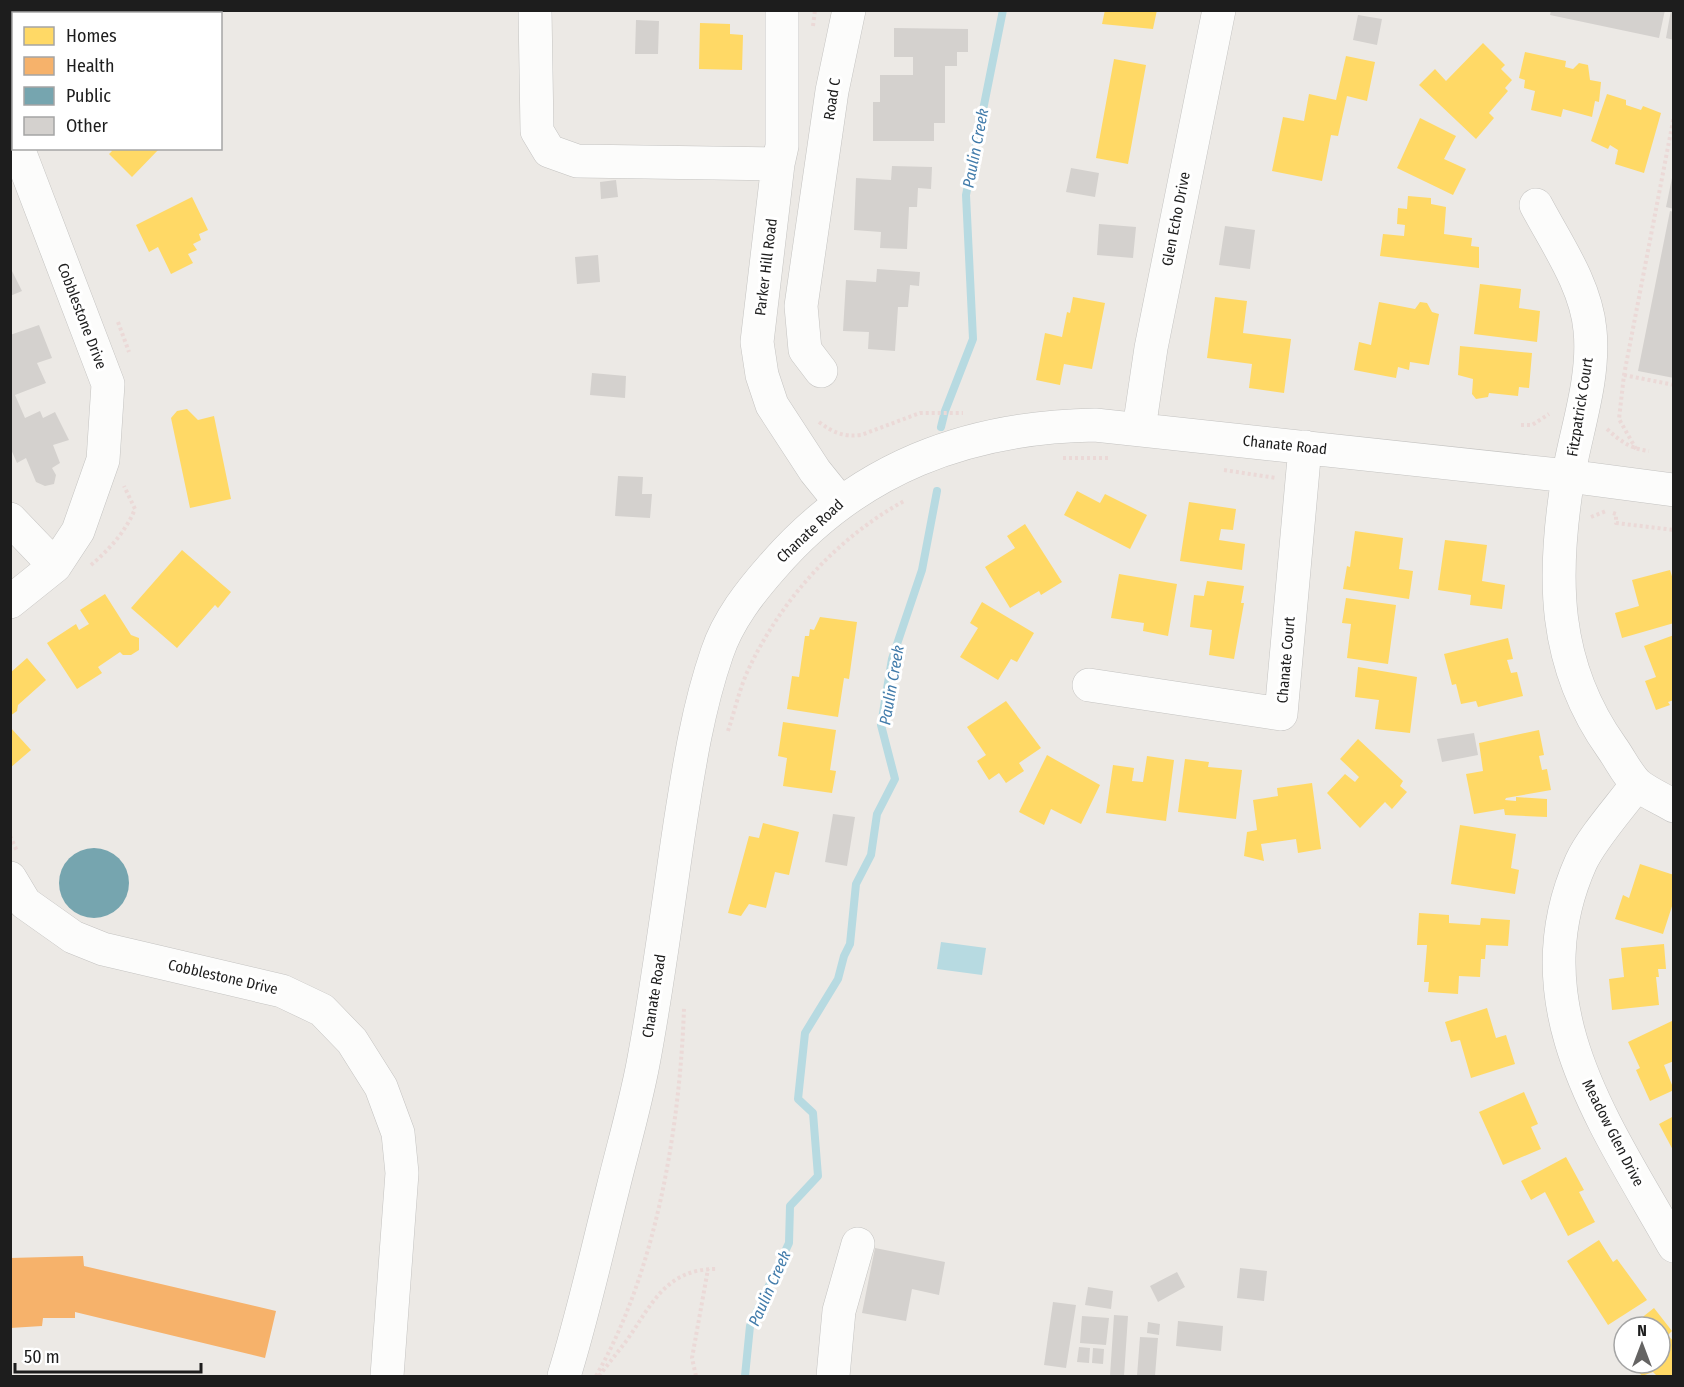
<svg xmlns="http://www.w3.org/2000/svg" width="1684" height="1387" font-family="'Fira Sans Condensed',sans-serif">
<rect width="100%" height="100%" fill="#ece9e5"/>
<path fill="#b7dae1" d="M941 942 986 948 982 975 937 969Z"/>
<path fill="#ffd966" d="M60 10H125L128 14H63Z
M1105 10H1157L1153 29 1102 24Z
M700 23 730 24V34L743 35 742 70 699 69Z
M1483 43 1505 65 1501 69 1512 80 1505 88 1508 91 1489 113 1494 118 1476 139 1419 85 1435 69 1446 81Z
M1525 52 1566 61 1565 67 1573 69 1579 63 1588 65 1590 80 1601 82 1599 102 1595 101 1592 117 1563 109 1561 117 1531 110 1535 91 1524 88 1525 80 1519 78Z
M1346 56 1375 62 1367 101 1347 96 1338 136 1331 135 1322 181 1272 171 1283 117 1304 121 1309 94 1336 100Z
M1114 59 1146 65 1128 164 1096 158Z
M1607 94 1626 100V105L1641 110 1643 106 1661 113 1644 173 1615 164 1618 150 1610 145 1608 149 1591 141Z
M1420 118 1456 136 1444 159 1466 169 1453 195 1397 168Z
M109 148H160L132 177 109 154 112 151Z
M1408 196 1431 198V204L1446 207 1444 234 1472 238 1471 246 1479 247V268L1380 256 1383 234 1404 236 1405 225 1397 224 1398 208 1407 209Z
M192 197 208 230 199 234 201 240 193 244 197 250 188 254 193 263 171 274 158 247 149 252 136 225Z
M1480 284 1521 289 1519 308 1540 311 1537 342 1474 334Z
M1073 297 1105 303 1092 369 1064 364 1060 385 1036 380 1045 333 1062 337 1067 312 1070 313Z
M1215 297 1247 301 1243 333 1291 339 1284 393 1249 388 1252 364 1207 358Z
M1379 302 1415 309 1420 302 1427 303 1432 312 1439 314 1429 365 1410 362 1409 370 1398 367 1396 378 1354 370 1359 342 1371 345Z
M1460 346 1532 353 1529 388 1519 387 1518 396 1489 393 1488 397 1476 399 1472 394 1473 379 1458 375Z
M187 409 198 420 214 416 231 499 190 508 171 418 177 411Z
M1077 491 1100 503 1105 494 1147 515 1130 549 1064 515Z
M1189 502 1236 509 1233 530 1221 529 1219 540 1245 544 1242 570 1180 561Z
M1025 524 1062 582 1041 595 1039 591 1010 608 985 567 1015 548 1007 536Z
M1355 531 1403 538 1399 569 1413 571 1409 599 1343 589 1347 566 1350 567Z
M1445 540 1487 545 1482 581 1505 585 1502 609 1470 605 1471 595 1438 590Z
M182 550 231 592 218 608 215 605 177 648 131 608Z
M1670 570 1674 583V623L1622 638 1615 613 1639 606 1632 580Z
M1119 574 1177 584 1168 636 1143 631 1144 623 1111 618Z
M1207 581 1244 586 1241 603H1244L1234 659 1209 655 1212 630 1190 627 1194 595 1204 596Z
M105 594 131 635 139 638V650L131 655H123L120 652 98 667 102 673 77 689 47 643 76 624 79 630 89 624 80 610Z
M1346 598 1396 605 1388 664 1347 658 1351 624 1342 623Z
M982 602 1034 633 1017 662 1011 659 998 680 960 657 978 628 970 623Z
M820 617 857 622 849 679 844 678 838 717 787 709 792 676 799 677 805 636H809L810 629 814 630Z
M1674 635V700L1668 702 1670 705 1656 710 1645 681 1656 677 1644 646Z
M1508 638 1513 659 1507 660 1511 673 1517 672 1523 696 1478 707 1476 701 1461 704 1456 684 1452 685 1444 654Z
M27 658 46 680 18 705 17 711 10 716V673Z
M1358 667 1417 677 1410 733 1375 729 1379 700 1355 697Z
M1006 701 1041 748 1019 763 1024 771 1006 783 999 773 989 780 977 761 986 755 967 727Z
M783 722 836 730 830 770 836 771 832 793 783 786 787 758 778 756Z
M10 727 31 750 10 768Z
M1539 730 1544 755 1539 756 1542 770 1547 769 1551 790 1506 798 1505 800 1516 801V797L1547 799V817L1505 815 1504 809 1474 814 1466 774 1483 771 1479 743Z
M1358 739 1403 781 1400 786 1407 792 1392 809 1385 802 1360 828 1327 793 1345 774 1355 782 1359 777 1340 759Z
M1047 755 1100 785 1081 824 1051 809 1044 825 1019 812Z
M1147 756 1174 760 1166 821 1106 813 1113 765 1134 768 1132 781 1143 782Z
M1185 759 1209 762 1208 767 1242 770 1236 819 1178 812Z
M1312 783 1321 849 1298 853 1296 839 1261 844 1264 861 1244 856 1247 832 1257 830 1253 800 1278 796 1277 788Z
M763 823 799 832 789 875 775 872 766 908 749 904 741 916 728 913 749 836 759 838Z
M1460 825 1516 834 1511 868 1519 870 1515 894 1451 884Z
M1640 864 1674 875V900L1663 934 1615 919 1623 895 1629 898Z
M1419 913 1449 915V923L1480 925 1481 918 1510 920 1508 946 1486 945 1485 959H1481L1480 977 1459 976 1458 994 1428 992 1429 982H1424L1427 945H1417Z
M1664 944 1666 969H1658L1659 977H1656L1659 1005 1612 1010 1609 979 1624 977 1621 948Z
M1487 1008 1496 1038 1506 1035 1515 1064 1471 1078 1460 1040 1451 1042 1445 1022Z
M1674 1020V1061L1664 1065 1674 1090 1650 1101 1636 1070 1640 1068 1628 1042Z
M1524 1092 1538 1124 1531 1127 1541 1149 1503 1165 1479 1112Z
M1674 1116V1152L1659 1124Z
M1566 1157 1584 1190 1579 1192 1595 1222 1568 1236 1545 1192 1531 1200 1521 1181Z
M1599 1240 1613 1262 1617 1259 1647 1300 1608 1325 1567 1261Z
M1654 1308 1672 1331 1668 1335 1674 1342V1376H1657L1653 1372 1642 1376 1631 1363H1660V1327H1630Z"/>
<path fill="#f6b26b" d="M83 1256 84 1266 276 1311 265 1358 75 1312V1318H43L42 1326 10 1328V1258Z"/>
<path fill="#76a5af" d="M59 883a35 35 0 1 1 70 0a35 35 0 1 1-70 0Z"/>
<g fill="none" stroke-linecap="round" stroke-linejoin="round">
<path stroke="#b7dae1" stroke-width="8" d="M941 427 945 411 973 339 966 195 1003 10
M745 1376 750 1326 789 1243 790 1206 818 1176 813 1113 798 1099 805 1033 838 979 844 956 850 944 856 884 871 855 877 814 895 779 881 725 892 659 922 570 937 491"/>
</g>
<path fill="#d4d1ce" d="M1551 10H1665L1659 38 1550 15Z
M1671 10H1674V40L1666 38Z
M1358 15 1382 19 1377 45 1353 40Z
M636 20 659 21 658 54H635Z
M894 28 968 29V52H957V66H945V123H934V141H873V102H880V75H913V57H894Z
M892 166 932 167 931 189 918 188 917 207H909L907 249 880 248 881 232 854 230 856 178 891 180Z
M1071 168 1099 173 1095 197 1066 192Z
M1672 178H1674V209L1666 207Z
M616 180 618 197 601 199 600 182Z
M1670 211 1674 212V378L1638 371Z
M1099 224 1136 227 1133 258 1097 255Z
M1225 226 1255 230 1250 269 1219 265Z
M598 255 600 282 577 284 575 257Z
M10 267 22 291 10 296Z
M877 269 920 272 919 286 910 285 908 307H898L895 351 868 349 869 332 843 331 846 280 876 282Z
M39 325 52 358 37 363 46 383 15 395 25 418 40 411 43 418 55 412 69 440 53 445 60 463 52 468 56 475 54 484 45 486 36 482 26 458 17 463 10 447V335Z
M592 373 626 376 625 398 590 395Z
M618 476 643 477 642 494H652L650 518 615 516Z
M1474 733 1478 755 1442 762 1437 739Z
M833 814 855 817 847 866 825 862Z
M875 1248 945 1262 939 1295 912 1289 906 1321 862 1313Z
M1240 1268 1267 1271 1264 1301 1237 1298Z
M1177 1272 1185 1287 1158 1302 1150 1286Z
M1088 1287 1113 1291 1111 1309 1085 1305Z
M1053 1302 1076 1305 1066 1368 1044 1365Z
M1114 1315 1128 1316 1124 1376H1110Z
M1082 1316 1109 1318 1106 1345 1080 1343Z
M1178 1321 1223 1326 1221 1351 1176 1346Z
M1148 1322 1160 1324 1159 1335 1147 1333Z
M1140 1337 1158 1338 1155 1376H1137Z
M1079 1347 1090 1348 1089 1363 1077 1362Z
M1093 1348 1104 1349 1103 1364 1092 1363Z"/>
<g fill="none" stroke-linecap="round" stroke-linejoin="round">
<defs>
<path id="minor" d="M535 10 537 131 549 151 577 161 778 164
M782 10V146L778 164 757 342 762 375 772 405 815 471 840 502
M1536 205C1556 243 1586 285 1590 330 1595 379 1576 430 1568 478 1552 576 1552 664 1612 748 1620 759 1628 776 1638 785 1648 793 1662 799 1674 806
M821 371 805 350 801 306 832 91 849 10
M1139 429 1151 348 1219 10
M10 519 55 566
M10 602 55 566 78 531 103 460 108 384 18 148
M1089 685 1281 714 1305 447
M1637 784C1621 806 1592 838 1581 862 1517 1005 1606 1125 1674 1246
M10 878 25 903 73 937 103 949 282 991 322 1010 352 1041 381 1087 398 1133 402 1173 387 1376
M564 1376C583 1315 597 1251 613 1188 623 1147 635 1106 643 1064 658 985 668 904 680 824 689 766 698 708 717 653 728 620 750 592 773 566 858 468 967 427 1095 425L1568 476 1674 490
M833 1376 839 1311 858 1244"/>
</defs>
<use href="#minor" stroke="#c4c3c1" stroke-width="34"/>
<path stroke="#ebd9d7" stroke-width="4" stroke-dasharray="3 3" stroke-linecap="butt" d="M813 26 815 10
M10 51 14 60
M118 322 129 352
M1624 375 1674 385
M819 422C833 433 844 437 861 435L920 413H963
M1521 425H1532L1549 414
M1607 429C1620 441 1631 449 1649 451
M1636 449 1619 419 1624 375 1674 116
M1063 458H1109
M1224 470 1276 478
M1613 513 1616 514V523L1674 530
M1591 517 1606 511
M91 565C109 550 126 531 135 509L124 486
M728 731C735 710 740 686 750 666 783 598 837 538 904 501
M10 836 17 851
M596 1376C656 1272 680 1128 684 1008
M599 1376C608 1364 618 1352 627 1340 652 1304 666 1269 716 1269
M696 1376 692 1358 708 1269"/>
<use href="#minor" stroke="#fcfcfb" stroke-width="33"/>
</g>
<g text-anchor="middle" stroke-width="6" stroke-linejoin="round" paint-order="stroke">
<g font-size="15" fill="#1d1d1d" stroke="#fff">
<text transform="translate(832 99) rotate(-81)" y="5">Road C</text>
<text transform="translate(1176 219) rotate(-79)" y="5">Glen Echo Drive</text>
<text transform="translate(766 267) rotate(-83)" y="5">Parker Hill Road</text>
<text transform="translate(82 316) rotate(69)" y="5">Cobblestone Drive</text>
<text transform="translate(1580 407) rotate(-81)" y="5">Fitzpatrick Court</text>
<text transform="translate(1285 445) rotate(6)" y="5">Chanate Road</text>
<text transform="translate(810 531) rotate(-43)" y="5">Chanate Road</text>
<text transform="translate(1286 660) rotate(-85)" y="5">Chanate Court</text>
<text transform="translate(223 977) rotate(13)" y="5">Cobblestone Drive</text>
<text transform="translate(654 996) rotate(-81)" y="5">Chanate Road</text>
<text transform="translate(1613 1133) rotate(63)" y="5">Meadow Glen Drive</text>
</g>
<g font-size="16" font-style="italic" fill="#417baa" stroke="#fff">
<text transform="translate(975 148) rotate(-79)" y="6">Paulin Creek</text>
<text transform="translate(891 685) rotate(-80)" y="6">Paulin Creek</text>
<text transform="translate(769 1288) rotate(-66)" y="6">Paulin Creek</text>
</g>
</g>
<rect width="1684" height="1387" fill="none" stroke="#1d1d1d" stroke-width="24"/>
<rect x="12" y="12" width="210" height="138" fill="#ffffff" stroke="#a5a5a5" stroke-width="1.5"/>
<rect x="24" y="27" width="30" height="18" fill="#ffd966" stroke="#a5a5a5" stroke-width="1.5"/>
<text x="66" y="42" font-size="18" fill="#1d1d1d">Homes</text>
<rect x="24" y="57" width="30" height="18" fill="#f6b26b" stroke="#a5a5a5" stroke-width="1.5"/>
<text x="66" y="72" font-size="18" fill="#1d1d1d">Health</text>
<rect x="24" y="87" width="30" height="18" fill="#76a5af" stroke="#a5a5a5" stroke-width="1.5"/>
<text x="66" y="102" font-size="18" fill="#1d1d1d">Public</text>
<rect x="24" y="117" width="30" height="18" fill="#d4d1ce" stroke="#a5a5a5" stroke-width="1.5"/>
<text x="66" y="132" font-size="18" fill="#1d1d1d">Other</text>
<g transform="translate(1642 1345)"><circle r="28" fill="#ffffff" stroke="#a5a5a5" stroke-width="1.5"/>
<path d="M0-4.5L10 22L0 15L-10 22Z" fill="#656463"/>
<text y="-9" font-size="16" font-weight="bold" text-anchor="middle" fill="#1d1d1d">N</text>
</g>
<path d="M15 1363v9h186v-9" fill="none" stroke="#1d1d1d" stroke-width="3"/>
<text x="24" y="1363" font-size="18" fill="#1d1d1d" stroke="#ffffff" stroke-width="4.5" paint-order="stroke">50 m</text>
</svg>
